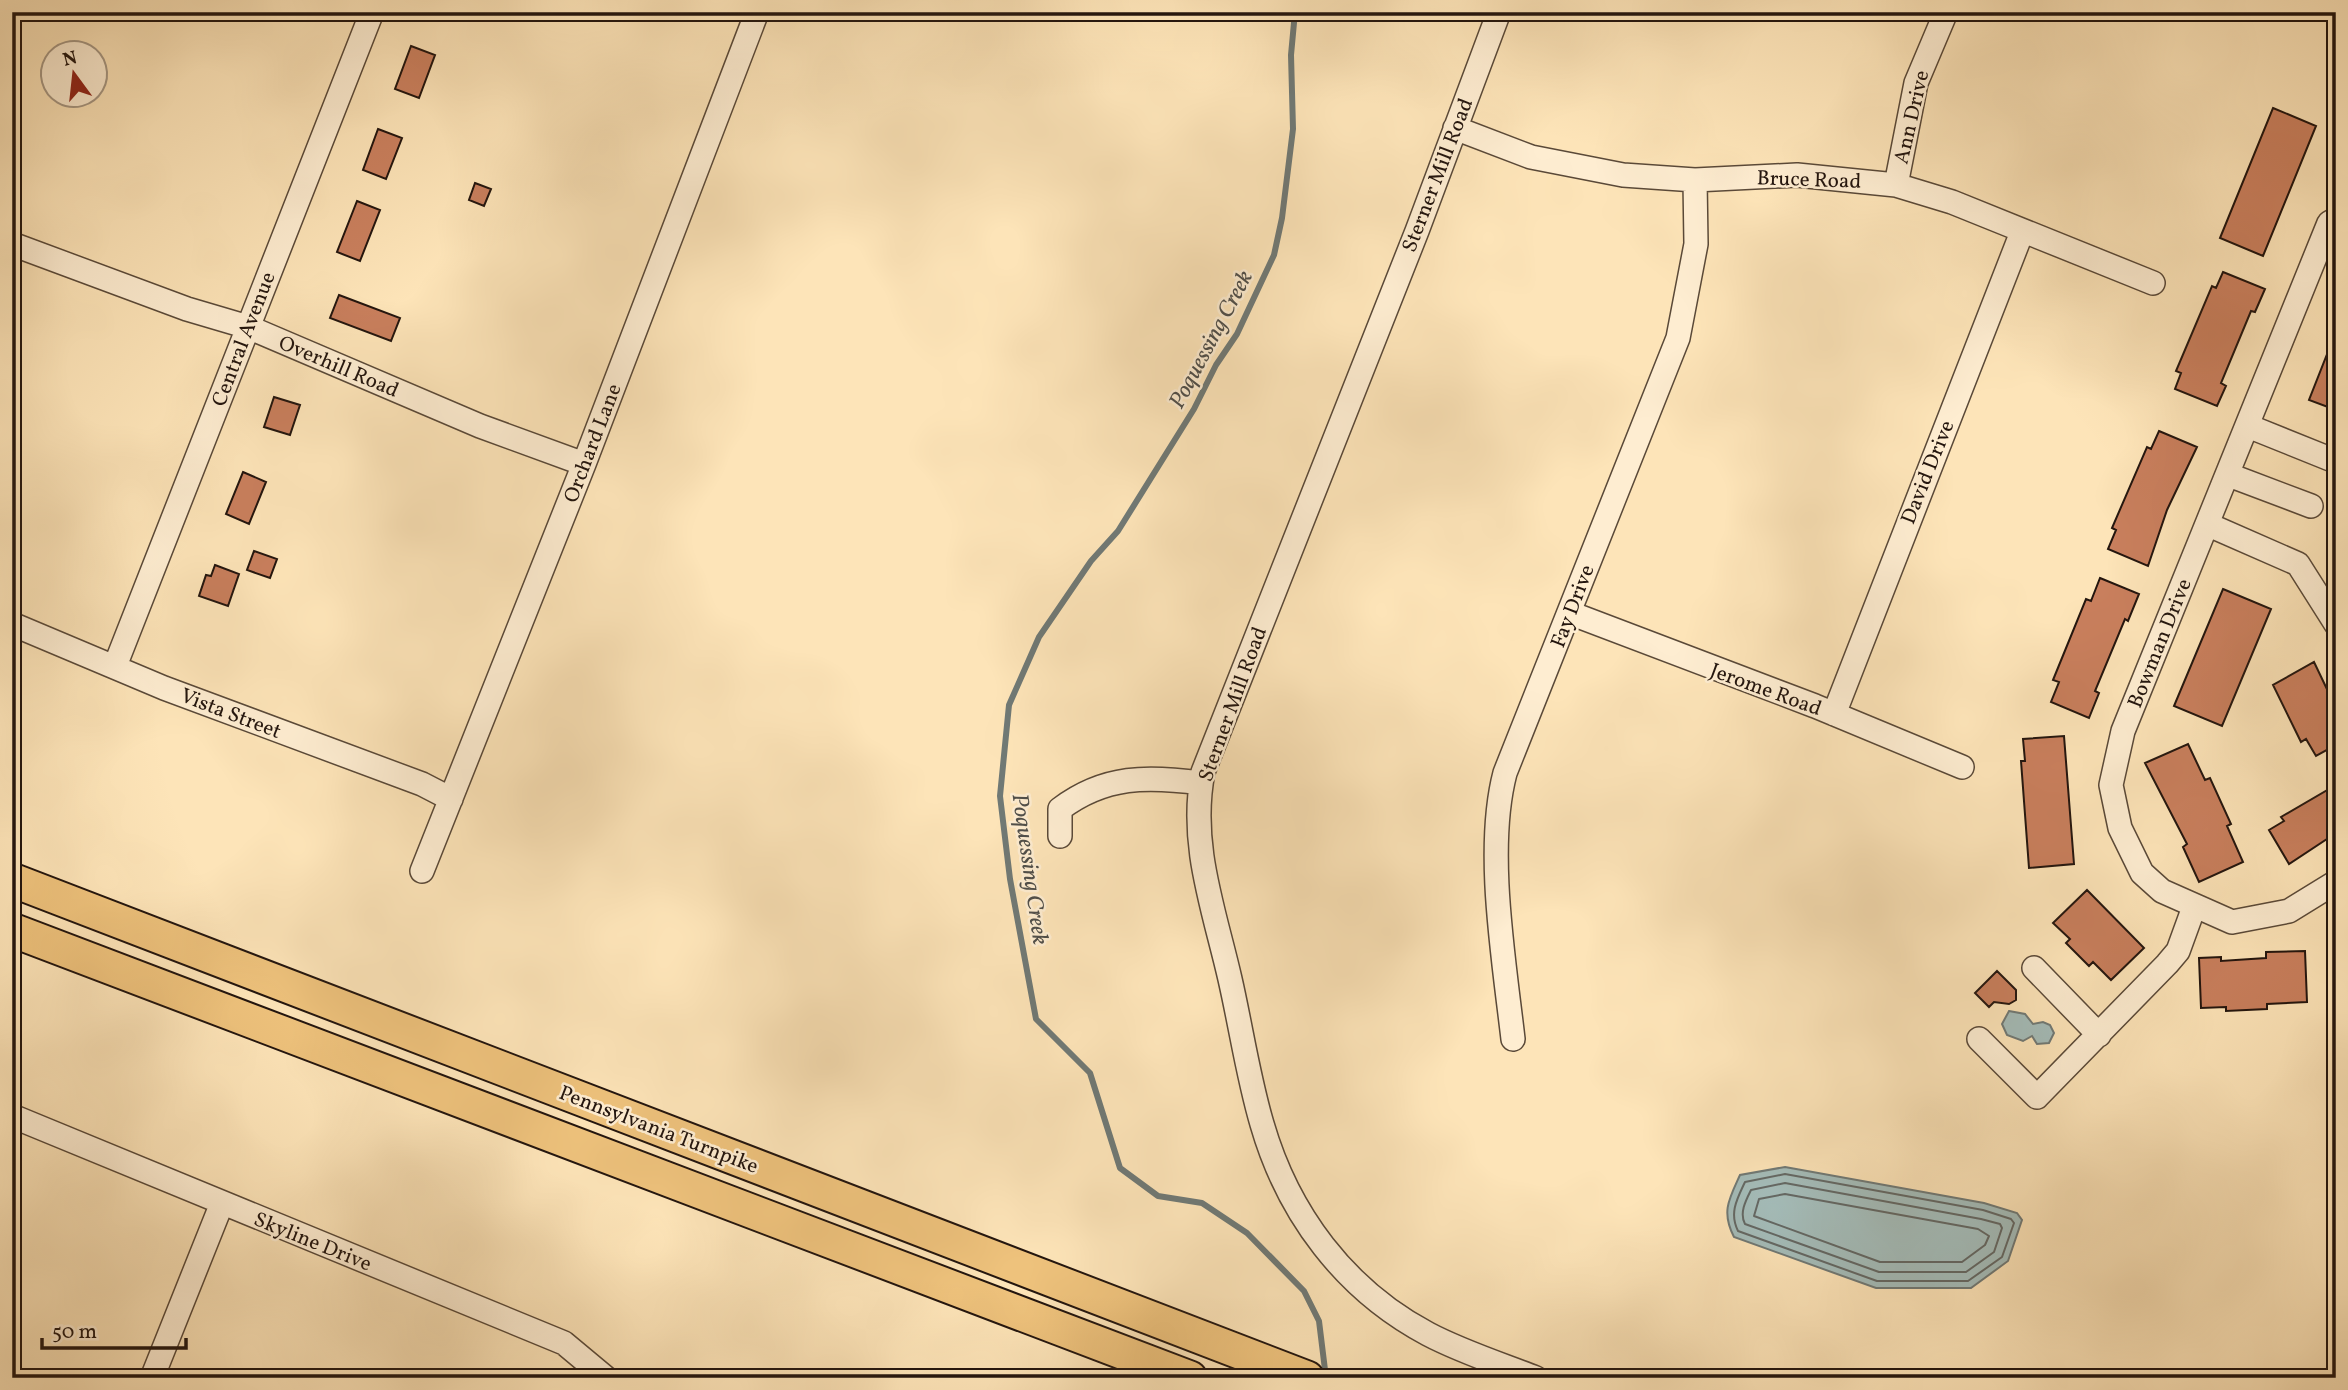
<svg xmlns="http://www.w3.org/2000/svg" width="2348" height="1390" font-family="Vollkorn,serif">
<rect width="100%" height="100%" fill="#fde4b8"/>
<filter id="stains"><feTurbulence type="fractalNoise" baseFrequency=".00286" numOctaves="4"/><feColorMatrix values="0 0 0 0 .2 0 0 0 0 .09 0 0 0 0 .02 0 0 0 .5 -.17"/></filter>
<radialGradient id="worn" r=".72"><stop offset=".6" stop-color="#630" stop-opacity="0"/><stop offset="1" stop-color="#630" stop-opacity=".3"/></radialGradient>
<path fill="#a4bcb9" stroke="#707975" stroke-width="2" d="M2009 1011 2025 1014 2033 1024 2043 1022 2050 1025 2054 1033 2049 1043 2037 1044 2032 1036 2023 1041 2007 1035 2002 1024Z
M1785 1167 1984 1203 2017 1213 2022 1220 2008 1261 1971 1288H1876L1734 1237C1721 1212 1729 1199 1740 1175Z"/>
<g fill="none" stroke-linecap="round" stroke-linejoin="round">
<path stroke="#646864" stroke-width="2" d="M1785 1174 1983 1210 2011 1219 2014 1223 2002 1257 1968 1281H1877L1738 1231C1729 1213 1737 1199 1745 1182Z
M1785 1183 1981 1219 2000 1224 2002 1228 1994 1252 1966 1272H1879L1745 1224C1739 1213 1746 1200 1751 1190Z
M1785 1194 1978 1229 1989 1236 1985 1245 1962 1262H1880L1754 1216 1759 1199Z"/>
<path stroke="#707975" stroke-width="6" d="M1295 12 1291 55 1293 129 1282 218 1274 255 1237 334 1216 365 1194 409 1118 531 1091 561 1039 637 1009 705 1000 796 1010 879 1036 1019 1090 1073 1120 1168 1158 1196 1202 1203 1247 1233 1304 1291 1319 1321 1326 1378"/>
</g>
<path fill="#c97f5d" stroke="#23150e" stroke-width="2" d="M411 46 435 55 419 98 395 89Z
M2273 108 2316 126 2263 256 2220 238Z
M378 129 402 138 386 179 363 170Z
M475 183 491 189 484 206 469 200Z
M357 201 380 210 360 261 337 252Z
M2223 272 2265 289 2255 312 2251 311 2221 383 2226 386 2217 406 2175 389 2181 373 2176 371 2212 286 2216 288Z
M339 295 400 318 391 341 330 318Z
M2335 334H2336V410L2309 400Z
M274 397 300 405 290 435 264 427Z
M2159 431 2197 447 2167 510 2148 566 2108 549 2116 530 2112 528 2147 447 2151 449Z
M243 472 266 482 249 524 226 514Z
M254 551 277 559 270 578 247 570Z
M215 565 239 574 228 606 199 596 206 575 211 576Z
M2100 578 2139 594 2128 621 2125 619 2095 691 2099 693 2089 718 2051 702 2059 682 2053 680 2086 599 2091 601Z
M2223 589 2271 609 2222 726 2174 706Z
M2314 662 2336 708V745L2316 756 2306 739 2301 742 2273 685Z
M2064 736 2074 864 2029 868 2021 761H2025L2023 739Z
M2188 744 2205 780 2210 778 2231 824 2227 826 2243 862 2199 882 2183 847 2187 844 2145 763Z
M2336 785V833L2289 864 2269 830 2284 821 2281 817Z
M2087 890 2144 948 2111 980 2093 962 2089 966 2066 943 2070 939 2053 923Z
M2305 951 2307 1002 2267 1004V1009L2226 1011V1007L2201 1008 2199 958 2221 957V961L2266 958V952Z
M1997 971 2016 990V1000L2009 1004 1994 1002 1989 1007 1975 993Z"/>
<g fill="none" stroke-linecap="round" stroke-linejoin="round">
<defs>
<path id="minor" d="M1499 12 1417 231 1203 772C1189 844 1214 909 1230 979 1241 1027 1248 1077 1262 1124 1288 1214 1345 1290 1428 1334 1462 1352 1500 1364 1536 1378
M1455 128 1531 157 1623 175 1695 180 1797 175 1896 185 1952 202 2153 283
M1896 185 1916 83 1946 12
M2336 219 2329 223 2123 731 2111 785 2120 828 2142 873 2162 891 2232 922 2289 911 2336 882
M12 244 187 309 248 327 480 426 584 464
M2248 426 2330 459
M2229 475 2311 506
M2209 525 2298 564 2336 624
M1570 613 1815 706 1962 767
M12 624 164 688 422 784 451 799
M115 666 372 12
M1834 714 2022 232
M1060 836V809C1105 775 1148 776 1201 783
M422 871 584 464 757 12
M2034 968 2099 1035
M1513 1039C1504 960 1485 849 1505 773L1678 338 1696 244 1695 180
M1979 1039 2037 1097 2167 964 2178 951 2194 907
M12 1116 564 1343 606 1378
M152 1378 222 1203"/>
<path id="highway" d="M12 880 1307 1378
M12 930 1190 1378"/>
</defs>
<use href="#minor" stroke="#5a4938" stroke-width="26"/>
<use href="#highway" stroke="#23150e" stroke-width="37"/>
<use href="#minor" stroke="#feedd1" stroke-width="23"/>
<use href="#highway" stroke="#eec27c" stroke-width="33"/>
</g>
<g text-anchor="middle" stroke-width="5" stroke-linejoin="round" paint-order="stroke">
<g font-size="21" fill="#23150e" stroke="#feedd1">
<text transform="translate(1911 117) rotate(-77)" y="7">Ann Drive</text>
<text transform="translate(1437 175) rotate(-69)" y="7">Sterner Mill Road</text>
<text transform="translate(1809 179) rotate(2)" y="7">Bruce Road</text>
<text transform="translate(243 339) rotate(-69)" y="7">Central Avenue</text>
<text transform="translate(339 366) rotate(23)" y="7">Overhill Road</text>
<text transform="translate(592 443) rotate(-69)" y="7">Orchard Lane</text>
<text transform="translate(1927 472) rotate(-68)" y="7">David Drive</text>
<text transform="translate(1572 606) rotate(-69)" y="7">Fay Drive</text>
<text transform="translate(2159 643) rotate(-68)" y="7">Bowman Drive</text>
<text transform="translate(1766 689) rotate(20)" y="7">Jerome Road</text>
<text transform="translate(1232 704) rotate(-70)" y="7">Sterner Mill Road</text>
<text transform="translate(231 713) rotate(21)" y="7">Vista Street</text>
<text transform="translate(659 1129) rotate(21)" y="7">Pennsylvania Turnpike</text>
<text transform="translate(313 1241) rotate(22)" y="7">Skyline Drive</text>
</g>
<g font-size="23" font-style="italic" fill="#504f4a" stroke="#feedd1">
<text transform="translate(1210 339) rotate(-62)" y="8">Poquessing Creek</text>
<text transform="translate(1031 869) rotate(82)" y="8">Poquessing Creek</text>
</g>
</g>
<rect width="2348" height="1390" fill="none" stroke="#fde4b8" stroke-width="42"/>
<rect x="14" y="14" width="2320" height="1362" fill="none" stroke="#23150e" stroke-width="3.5"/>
<rect x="21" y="21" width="2306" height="1348" fill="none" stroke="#23150e" stroke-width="2"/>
<g transform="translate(74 74) rotate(345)"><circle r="33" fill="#feedd1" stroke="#a69783" stroke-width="2"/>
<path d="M0-5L12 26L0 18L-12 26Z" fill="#8f2418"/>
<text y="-10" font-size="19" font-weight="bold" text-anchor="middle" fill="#23150e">N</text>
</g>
<path d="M42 1338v10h144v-10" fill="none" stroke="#23150e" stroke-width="3.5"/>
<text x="52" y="1338" font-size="21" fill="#23150e" stroke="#feedd1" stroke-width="5" paint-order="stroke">50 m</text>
<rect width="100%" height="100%" filter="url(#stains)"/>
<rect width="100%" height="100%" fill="url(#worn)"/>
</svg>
